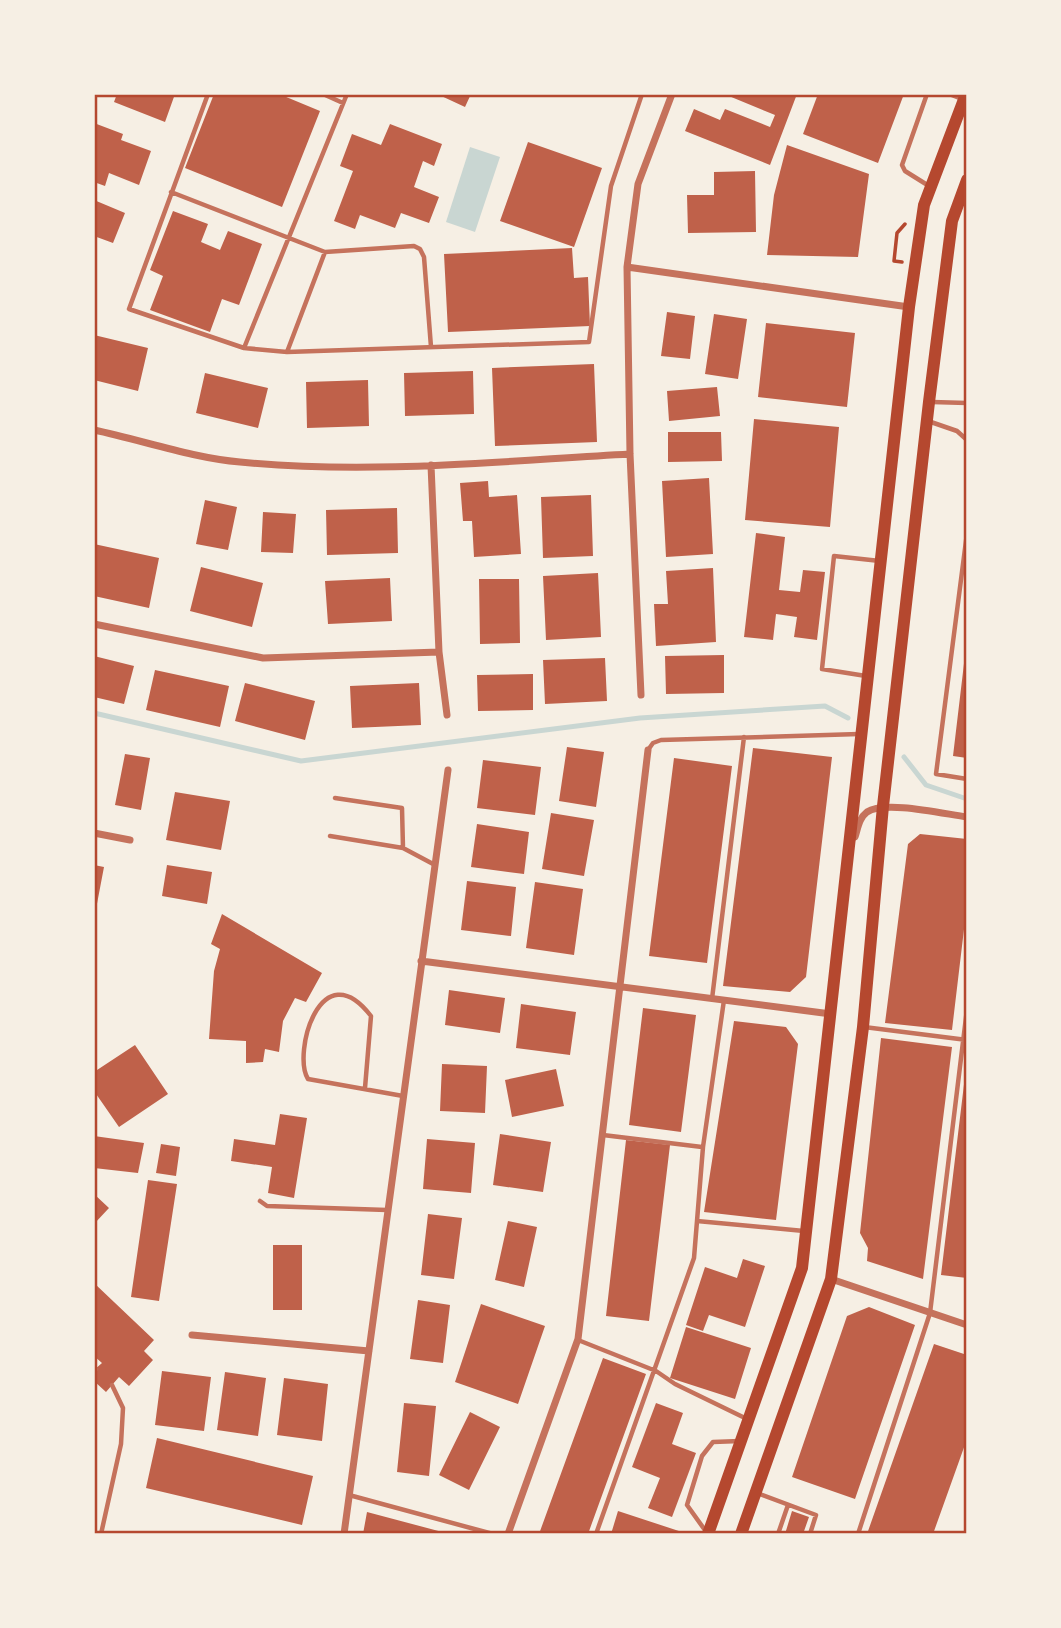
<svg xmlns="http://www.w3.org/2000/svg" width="1061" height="1628" font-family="Spectral,serif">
<rect width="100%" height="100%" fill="#f6efe4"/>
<path fill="#c9d6d2" d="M470 147 500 157 475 232 446 222Z"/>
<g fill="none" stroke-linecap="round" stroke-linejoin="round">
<path stroke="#c9d6d2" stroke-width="5" d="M94 713 301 761 640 718 825 706 848 718
M904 757 926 785 967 799"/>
</g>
<path fill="#bf614a" d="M117 94H175L165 122 114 102Z
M214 94H279L320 111 282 207 185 168Z
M437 94H471L465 107Z
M724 94H797L770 165 685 131 694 109 720 120 725 109 770 127 775 115Z
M818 94H904L878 163 803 134Z
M94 123 123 134 121 140 151 151 139 185 109 173 105 186 94 182Z
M390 124 442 144 434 166 423 161 414 187 439 197 429 223 401 213 395 228 360 215 355 229 334 221 353 171 340 166 352 134 381 145Z
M528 142 602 168 574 247 500 221Z
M787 145 869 174 858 257 767 255 774 195Z
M755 171 756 232 688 233 687 195H714V172Z
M94 200 125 213 113 243 94 236Z
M173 211 208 224 201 242 220 250 228 231 262 244 239 305 222 299 210 332 150 310 163 276 150 270Z
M572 248 574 278 588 277 590 326 448 332 444 254Z
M667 312 695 316 690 359 661 356Z
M714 314 747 319 738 379 705 374Z
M766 323 855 333 847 407 758 397Z
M94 335 148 348 138 391 94 380Z
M594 364 597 442 495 446 492 368Z
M473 371 474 414 405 416 404 373Z
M205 373 268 388 258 428 196 413Z
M368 380 369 426 307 428 306 382Z
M717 387 720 416 669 421 667 391Z
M754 419 839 427 830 527 745 520Z
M668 432H721L722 461 668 462Z
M709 478 713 554 666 557 662 481Z
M488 481 489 497 517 495 521 554 474 557 472 521H463L460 483Z
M591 495 593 556 543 558 541 497Z
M205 500 237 507 228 550 196 544Z
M397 508 398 553 327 555 326 510Z
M263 512 296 514 293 553 261 552Z
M756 533 785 537 779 590 800 592 803 570 825 572 817 640 794 637 797 617 776 614 773 640 744 637Z
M94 544 159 558 149 608 94 596Z
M201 567 263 583 252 627 190 611Z
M713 568 716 642 656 646 654 604H668L666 571Z
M598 573 601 637 546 640 543 576Z
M390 578 392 621 328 624 325 581Z
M479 579H519L520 643 480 644Z
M724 655V693L666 694 665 656Z
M965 655H967V758L953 756Z
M94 656 134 666 124 704 94 697Z
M605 658 607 701 545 704 543 660Z
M155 670 229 686 220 727 146 710Z
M533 674V710L478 711 477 675Z
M245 683 315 701 305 740 235 721Z
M419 683 421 725 352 728 350 686Z
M567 747 604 752 596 807 559 801Z
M753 748 832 757 806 977 790 992 723 986Z
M125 754 150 758 141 810 115 805Z
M674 758 732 766 707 963 649 956Z
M483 760 541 767 535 815 477 808Z
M175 792 230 801 221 850 166 840Z
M551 813 594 820 584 876 542 869Z
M477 824 529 832 524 874 471 867Z
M920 834 967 839V904L952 1030 885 1023 908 844Z
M94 865 104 867 96 909H94Z
M167 865 212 872 207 904 162 896Z
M467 881 516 887 511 936 461 930Z
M535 882 583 889 574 955 526 948Z
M222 914 322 973 306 1002 295 998 283 1021 279 1052 265 1049 263 1062 246 1063V1041L209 1039 214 971 220 949 211 944Z
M449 990 505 998 500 1033 445 1025Z
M521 1004 576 1012 570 1055 516 1048Z
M643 1008 696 1015 681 1132 629 1125Z
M734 1021 786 1027 798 1044 776 1220 704 1212Z
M881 1038 952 1047 923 1279 867 1261 868 1248 860 1233Z
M135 1045 168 1094 119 1127 94 1091V1072Z
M442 1064 487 1066 485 1113 440 1111Z
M556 1069 564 1106 512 1117 505 1080Z
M965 1076H967V1278L941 1275Z
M280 1114 307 1118 294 1198 268 1193 272 1167 231 1161 234 1139 275 1145Z
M500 1134 551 1142 543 1192 493 1185Z
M94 1136 144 1143 138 1173 94 1168Z
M427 1139 475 1143 471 1193 423 1189Z
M626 1140 670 1145 649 1321 606 1316Z
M161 1144 180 1147 176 1176 156 1173Z
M148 1180 177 1184 159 1301 131 1297Z
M94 1194 109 1208 94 1224Z
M428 1214 462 1218 454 1279 421 1275Z
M508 1221 537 1227 524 1287 495 1280Z
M273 1245H302V1310H273Z
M743 1259 765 1266 745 1327 709 1315 703 1331 686 1325 705 1267 737 1278Z
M94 1283 154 1340 144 1351 153 1360 129 1386 119 1377 106 1392 94 1381V1370L102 1363 94 1356Z
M418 1300 450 1305 443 1363 410 1359Z
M481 1304 545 1326 518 1404 455 1382Z
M869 1307 915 1325 855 1499 792 1477 847 1316Z
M686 1327 751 1348 735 1399 670 1378Z
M934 1344 967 1355V1439L933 1534H867Z
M603 1358 646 1374 588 1534H539Z
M162 1371 211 1377 204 1431 155 1425Z
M225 1372 266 1378 258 1436 217 1430Z
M284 1378 328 1384 322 1441 277 1435Z
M404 1403 436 1406 429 1476 397 1472Z
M656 1403 683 1413 672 1444 696 1453 672 1517 648 1508 660 1478 632 1467Z
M470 1412 500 1427 469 1490 439 1475Z
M157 1438 313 1476 302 1525 146 1488Z
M618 1511 685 1533V1534H611Z
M792 1511 809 1517 803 1534H785Z
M367 1512 446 1533V1534H363Z"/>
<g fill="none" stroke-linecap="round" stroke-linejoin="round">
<path stroke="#b5482f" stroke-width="3.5" d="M902 262 894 261 897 233 905 224"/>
<path stroke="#c5725c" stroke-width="4.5" d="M208 94 129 309 244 348 287 352 589 342 611 186 642 94
M323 94 343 103
M927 94 902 165 905 171 929 186
M949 94 962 99
M171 192 325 252 414 246 420 249 424 257 431 347
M244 348 347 94
M287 352 325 252
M932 402 967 403
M928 421 957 431 967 440
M967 533 936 774 967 779
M866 676 822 669 834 556 880 561
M648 750 653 743 661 740 859 734
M335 798 402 808 403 848
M330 836 403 848 435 865
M712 999 744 737
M864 1027 967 1040
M365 1088 371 1016C321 951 292 1053 308 1079L403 1096
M603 1135 702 1147
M260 1201 267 1206 387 1210
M697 1221 804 1231
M578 1340 656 1371 675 1384 747 1419
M94 1368 96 1369
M757 1493 816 1515 810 1534
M349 1495 493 1534
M707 1533 687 1505 702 1456 713 1442 740 1441
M101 1534 121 1444 123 1408 112 1385
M596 1534 694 1258 703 1147 724 1000
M778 1534 788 1505
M858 1534 930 1313 967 1009"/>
<path stroke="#c5725c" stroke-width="7" d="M627 267 909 307
M94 430C142 440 192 458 240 462 369 475 501 461 630 454
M431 465 439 652 447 715
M94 624 263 658 439 652
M641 695 630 454 627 267 638 184 672 94
M94 833 130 840
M855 837C858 828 859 818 867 812 885 800 944 814 967 817
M421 961 831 1014
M831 1279 967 1325
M192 1335 369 1351
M344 1534 448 770
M508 1534 578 1339 648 750"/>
<path stroke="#b5482f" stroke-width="12" d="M708 1534 802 1268 909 307 924 205 966 94
M741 1534 831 1279 863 1027 883 806 929 402 952 221 967 180"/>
</g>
<rect width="1061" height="1628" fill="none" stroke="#f6efe4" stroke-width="192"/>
<rect x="96" y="96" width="869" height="1436" fill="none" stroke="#b5482f" stroke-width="2.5"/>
</svg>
